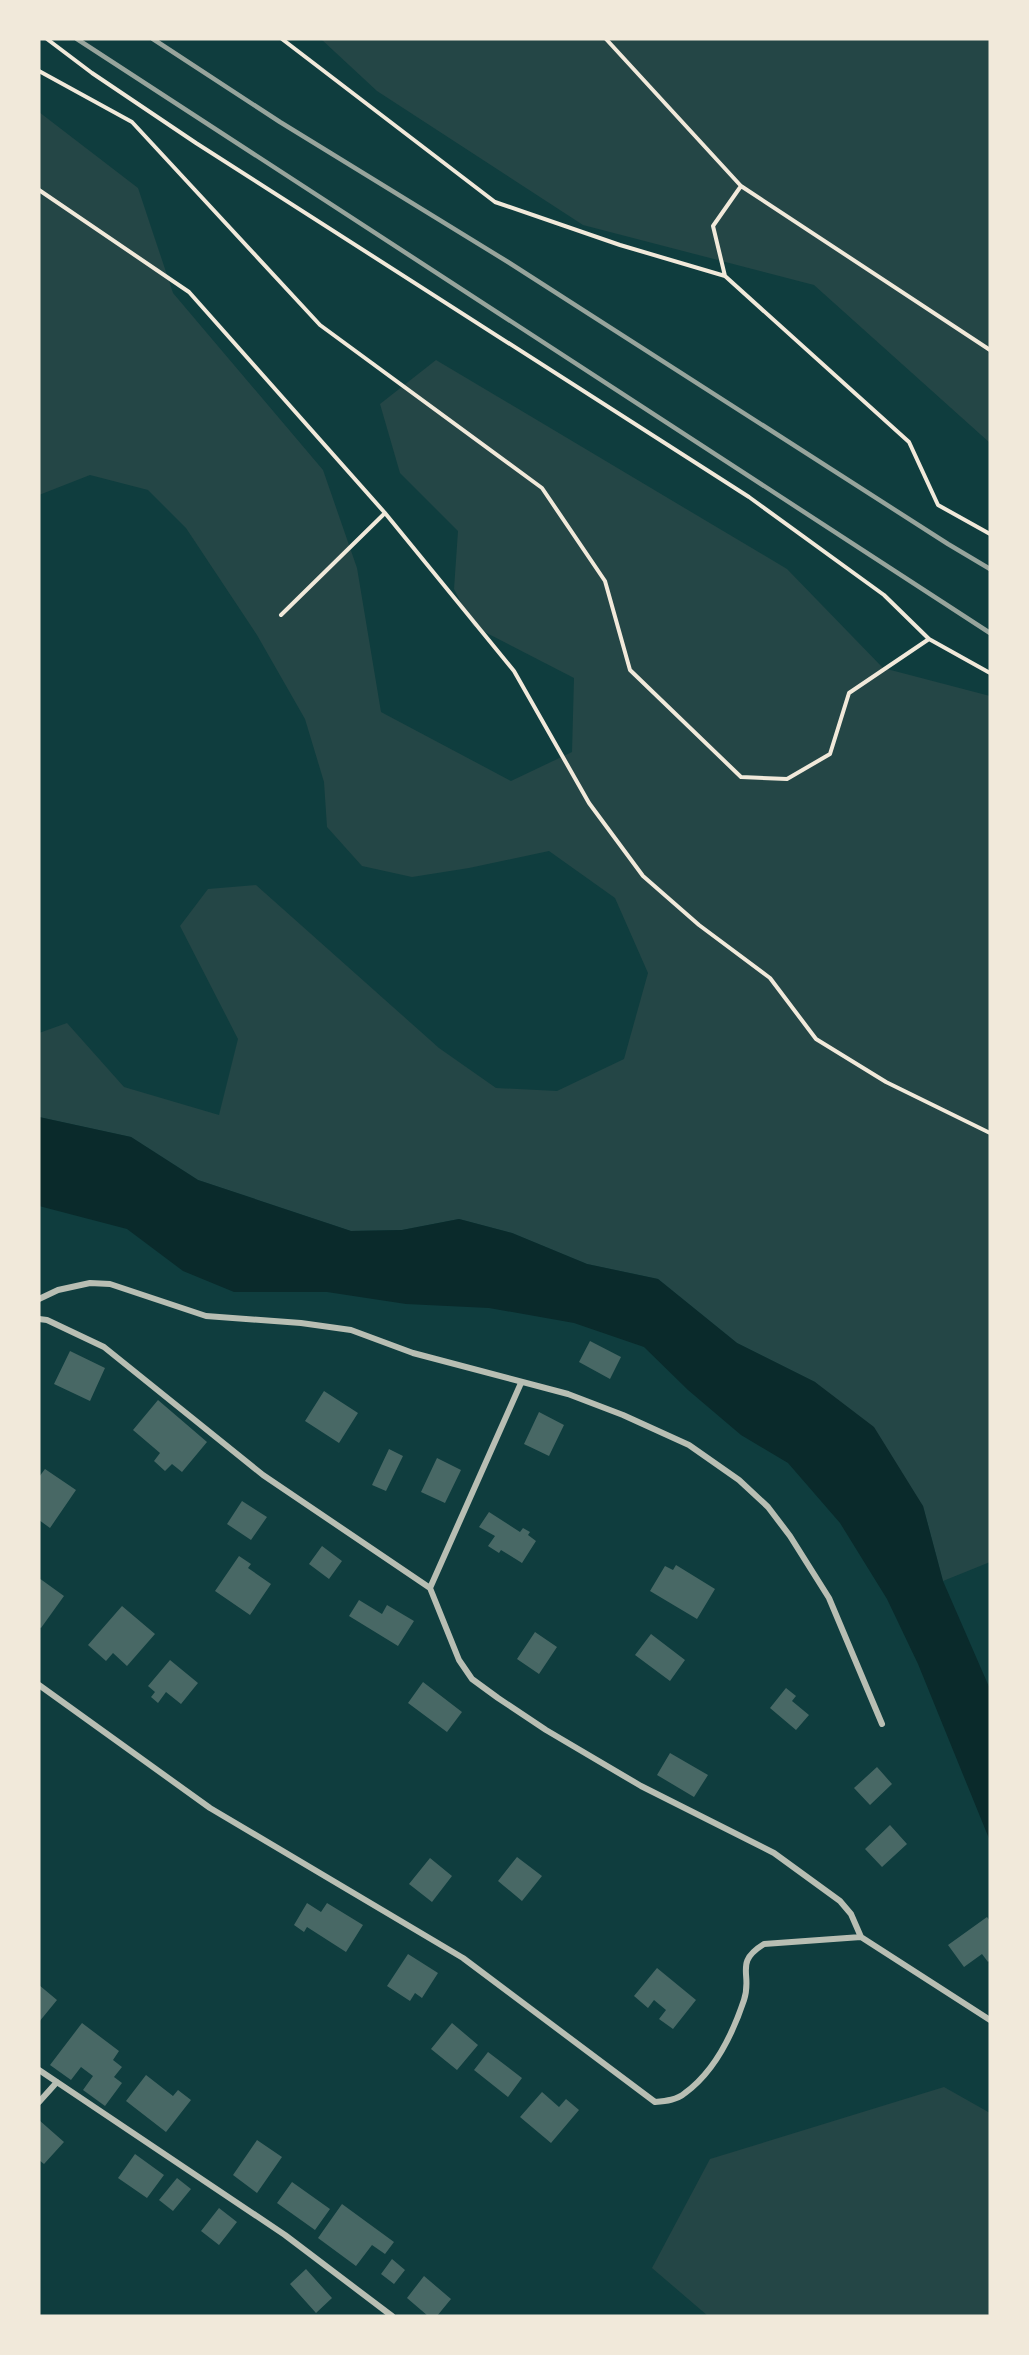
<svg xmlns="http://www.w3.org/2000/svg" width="1029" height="2355" font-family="'IBM Plex Serif',serif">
<rect width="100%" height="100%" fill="#0f3d3e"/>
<path fill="#244646" d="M321 39H990V443L814 285 583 225 377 91Z
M39 112 138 188 173 293 323 470 357 568 381 712 511 781 572 752 574 678 473 626 454 589 458 531 400 473 380 404 436 360 787 569 883 668 990 696V1562L943 1581 923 1506 815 1382 737 1343 658 1279 587 1264 512 1233 459 1219 402 1230 351 1231 198 1180 131 1137 39 1117V1033L67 1023 124 1087 219 1115 238 1039 180 926 208 889 256 885 439 1048 496 1088 557 1091 624 1059 648 973 615 898 549 851 469 868 412 877 362 866 327 827 324 782 305 719 257 635 186 528 148 490 90 475 39 495Z
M944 2087 990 2113V2316H708L652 2268 710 2159Z"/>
<path fill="#0a2a2b" d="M39 1117 131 1137 198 1180 351 1231 402 1230 459 1219 512 1233 587 1264 658 1279 737 1343 815 1382 874 1427 923 1506 943 1581 990 1689V1841L918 1664 887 1599 840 1523 788 1463 741 1435 688 1390 644 1347 574 1323 489 1308 406 1304 327 1292H234L183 1271 127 1229 39 1206Z"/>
<path fill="#486865" d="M590 1341 621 1357 610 1379 579 1362Z
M70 1351 105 1368 90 1401 54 1384Z
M324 1391 358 1413 339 1443 305 1421Z
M158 1400 207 1442 182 1472 172 1464 165 1471 154 1461 160 1453 133 1430Z
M539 1412 564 1425 549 1456 524 1444Z
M389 1449 403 1456 386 1491 372 1485Z
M437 1458 461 1470 445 1503 421 1492Z
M45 1469 76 1490 50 1528 39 1520V1477Z
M242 1501 267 1517 251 1540 227 1524Z
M489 1512 520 1532 523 1528 530 1532 528 1535 536 1541 522 1563 501 1550 499 1553 488 1546 495 1536 479 1527Z
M322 1546 342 1561 329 1579 309 1564Z
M239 1556 251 1564 248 1568 271 1584 250 1615 215 1591Z
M676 1565 715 1589 697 1619 650 1591 665 1566 673 1570Z
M39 1578 64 1596 41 1628 39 1627Z
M359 1600 382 1614 387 1605 414 1621 398 1646 349 1616Z
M122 1606 155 1634 127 1666 113 1653 106 1661 88 1645Z
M535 1632 557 1647 539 1674 517 1659Z
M651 1634 685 1660 670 1681 635 1655Z
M170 1660 198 1683 181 1704 166 1692 158 1703 151 1697 155 1692 148 1686Z
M423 1682 462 1712 447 1732 408 1703Z
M786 1688 796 1696 792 1701 809 1715 796 1730 770 1708Z
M670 1753 708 1775 694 1797 657 1775Z
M877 1767 892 1784 870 1805 854 1788Z
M890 1825 907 1844 882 1867 865 1849Z
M517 1857 542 1876 522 1901 498 1881Z
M430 1858 452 1876 432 1902 409 1884Z
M307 1903 321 1912 327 1903 363 1925 346 1952 307 1927 304 1932 294 1925Z
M987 1917 990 1921V1960L988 1962 982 1954 964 1967 948 1945Z
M408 1954 438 1973 422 1998 415 1993 410 2001 387 1986Z
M657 1968 696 2000 673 2029 659 2019 666 2010 654 2000 648 2008 634 1996Z
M39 1985 57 2000 39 2022Z
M82 2023 119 2051 113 2060 122 2067 114 2077 122 2083 105 2106 83 2090 93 2076 81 2067 71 2080 50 2065Z
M452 2023 478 2045 457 2070 431 2049Z
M488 2052 522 2078 508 2097 474 2070Z
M146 2075 173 2096 178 2090 191 2100 166 2132 126 2101Z
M542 2092 559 2107 566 2099 579 2110 551 2143 520 2117Z
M39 2120 64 2142 44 2164 39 2160Z
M257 2140 282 2157 257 2193 233 2175Z
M135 2154 164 2175 147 2198 118 2178Z
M177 2178 191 2189 173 2211 159 2200Z
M292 2182 330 2209 315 2230 277 2203Z
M342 2204 394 2242 385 2254 372 2245 356 2266 318 2238Z
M219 2208 237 2222 219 2245 201 2231Z
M392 2259 405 2270 394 2284 381 2274Z
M306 2269 332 2298 316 2313 290 2284Z
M424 2276 451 2299 437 2316H428L407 2298Z"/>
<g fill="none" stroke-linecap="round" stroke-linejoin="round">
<path stroke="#f1e9da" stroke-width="4" d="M47 39 92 73 196 143 749 497 884 595 929 639
M282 39 495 202 620 245 725 276
M606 39 741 186 990 350
M39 71 132 122 320 325 542 488 605 581 630 670 741 777 787 779 830 754 849 693 929 639 990 673
M741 186 713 226 725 276 909 442 938 505 990 534
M39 190 189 292 385 513 514 671 589 803 643 876 699 925 770 978 816 1039 886 1082 990 1133
M281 615 385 513"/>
<path stroke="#b8beb3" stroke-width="6" d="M39 1299 58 1290 90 1283 110 1284 206 1316 301 1323 351 1330 413 1353 568 1394 623 1415 689 1445 739 1480 768 1507 790 1536 829 1598 882 1724
M39 1319 47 1320 104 1347 263 1475 430 1588 459 1660 472 1679 498 1698 546 1730 641 1786 774 1853 840 1901 851 1914 861 1937 990 2020
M430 1588 521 1383
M39 1685 210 1808 463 1958 655 2102C666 2101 677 2100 685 2093 714 2072 733 2033 744 2000 753 1974 733 1963 764 1944L861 1937
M39 2070 285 2235 392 2316
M39 2102 57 2082"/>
<path stroke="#97a49c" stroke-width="4.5" d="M77 39 990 633
M153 39 280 122 508 262 948 544 990 569"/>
</g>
<rect width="1029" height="2355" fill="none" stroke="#f1e9da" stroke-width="81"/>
</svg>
